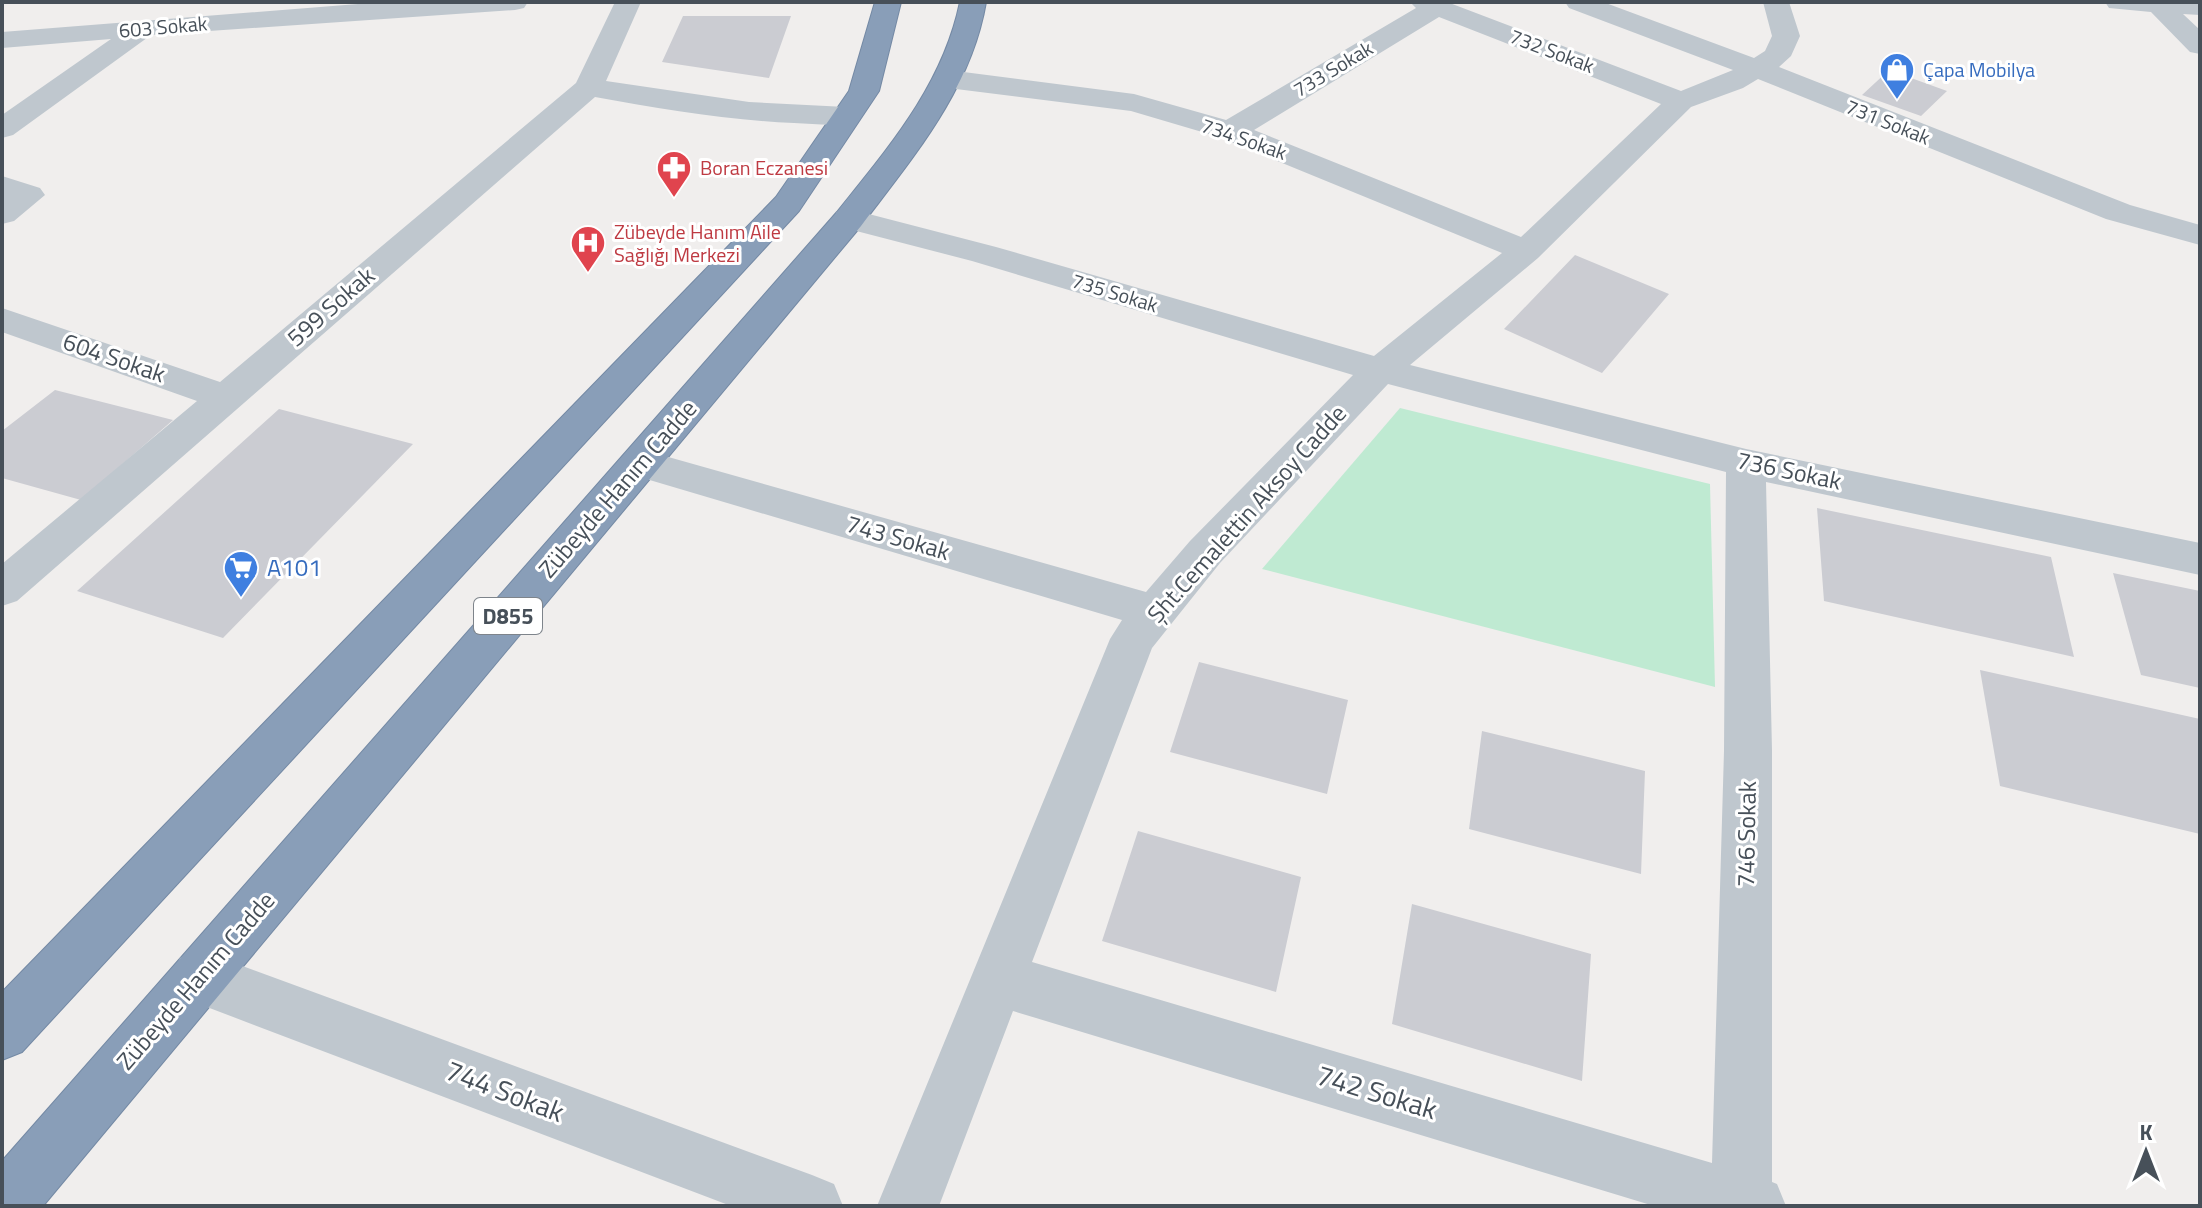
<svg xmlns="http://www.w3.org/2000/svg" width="2202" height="1208" font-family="'Titillium Web',sans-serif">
<rect width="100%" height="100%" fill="#f0eeed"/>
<path fill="#bfead2" d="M1400 408 1710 484 1715 687 1262 569Z"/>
<path fill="#cbccd2" d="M683 16H791L769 78 662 62Z
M1889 70 1947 91 1921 116 1862 95Z
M1575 255 1669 294 1602 373 1504 329Z
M55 390 173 420 81 500 2 478V431Z
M279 409 413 444 223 638 77 591Z
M1817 508 2051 557 2074 657 1824 601Z
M2113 573 2200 591V688L2141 675Z
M1199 662 1348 700 1327 794 1170 752Z
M1980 670 2200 719V834L2000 786Z
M1482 731 1645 771 1641 874 1469 829Z
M1138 831 1301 877 1276 992 1102 941Z
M1412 904 1591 954 1582 1081 1392 1024Z"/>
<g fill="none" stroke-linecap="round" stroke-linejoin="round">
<defs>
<path id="highway" d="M875 2H901L879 91 799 211 22 1052 2 1060V992L776 197 849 91Z
M960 2H986C971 90 913 157 861 226L43 1206H2V1161L837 212C889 147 943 85 960 2Z"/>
</defs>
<use href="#highway" stroke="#7489a4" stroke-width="2"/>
<path fill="#bfc7ce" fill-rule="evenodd" d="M383 2H528L524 8 515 10 151 35 13 135 2 138V115L111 39 2 48V32Z
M615 2H641L606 81 749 102 846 107 857 110 861 116 857 122C837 127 815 124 794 123 727 120 661 109 595 97L17 601 2 606V564L197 401 2 332V308L220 382 576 83Z
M1410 2H1447L1681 91 1733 70 1569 8 1565 2H1603L1754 58 1765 51 1772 36 1763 2H1789L1800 36 1791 56 1779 67 2130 205 2200 225V245L2106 219 1758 79 1743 88 1691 107 1538 258 1410 365 1746 449 2200 543V575L1766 482 1772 751V1182L1777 1184 1786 1206H1654L1013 1011 939 1206H877L1110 639 1122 620 626 473 620 463 626 453 640 449 1146 592 1190 541 1353 375 972 261 837 226 833 219 837 212 849 209 861 212 996 247 1374 356 1502 253 1219 137 1131 111 948 88 938 85 934 79 938 73 948 70 1134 94 1226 120 1416 8ZM1439 17 1661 104 1521 237 1254 130ZM1388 384 1726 472 1724 751 1712 1163 1032 962 1152 648 1220 563Z
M2105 2H2200V15L2183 14 2200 30V54L2190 52 2151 12 2109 8Z
M2 176 40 188 45 195 14 221 2 224Z
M199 950 812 1175 834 1184 843 1206H731L199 1004 180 996 172 977 180 958Z"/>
<use href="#highway" fill="#899eb8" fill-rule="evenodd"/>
</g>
<defs>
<symbol id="shop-pin" viewBox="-11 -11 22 30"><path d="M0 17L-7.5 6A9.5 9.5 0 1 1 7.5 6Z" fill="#3f7fe0" stroke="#fff"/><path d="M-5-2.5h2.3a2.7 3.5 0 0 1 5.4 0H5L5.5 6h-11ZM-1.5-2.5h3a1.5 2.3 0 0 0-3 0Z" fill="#fff"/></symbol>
<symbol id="pharmacy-pin" viewBox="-11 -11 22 30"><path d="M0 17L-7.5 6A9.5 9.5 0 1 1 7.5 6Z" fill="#e0444e" stroke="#fff"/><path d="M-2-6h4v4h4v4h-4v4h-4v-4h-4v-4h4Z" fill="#fff"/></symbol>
<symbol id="hospital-pin" viewBox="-11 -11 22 30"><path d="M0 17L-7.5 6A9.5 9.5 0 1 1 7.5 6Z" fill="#e0444e" stroke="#fff"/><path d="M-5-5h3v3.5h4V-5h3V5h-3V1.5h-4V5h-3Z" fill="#fff"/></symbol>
<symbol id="supermarket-pin" viewBox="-11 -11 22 30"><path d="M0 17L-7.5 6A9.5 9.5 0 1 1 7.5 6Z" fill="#3f7fe0" stroke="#fff"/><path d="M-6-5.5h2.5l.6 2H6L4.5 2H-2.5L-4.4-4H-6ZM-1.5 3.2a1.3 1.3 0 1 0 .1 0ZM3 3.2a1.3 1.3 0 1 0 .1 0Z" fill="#fff"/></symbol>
</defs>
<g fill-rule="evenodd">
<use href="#shop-pin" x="1877" y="50" width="40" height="54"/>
<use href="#pharmacy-pin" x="654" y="148" width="40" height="54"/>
<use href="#hospital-pin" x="568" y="223" width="40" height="54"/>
<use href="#supermarket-pin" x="221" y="548" width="40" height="54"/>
</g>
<g text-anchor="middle" stroke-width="6" stroke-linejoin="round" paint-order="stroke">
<g font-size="20" fill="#475059" stroke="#fff">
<text transform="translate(163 27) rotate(-5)" y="7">603 Sokak</text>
<text transform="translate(1552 51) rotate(21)" y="7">732 Sokak</text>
<text transform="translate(1333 69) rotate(-31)" y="7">733 Sokak</text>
<text transform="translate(1888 122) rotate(22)" y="7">731 Sokak</text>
<text transform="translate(1244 139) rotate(19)" y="7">734 Sokak</text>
<text transform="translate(1115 293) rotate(17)" y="7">735 Sokak</text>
</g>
<g font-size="20" fill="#366cbe" stroke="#fff" text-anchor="start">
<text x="1923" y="77">Çapa Mobilya</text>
</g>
<g font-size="20" fill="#be3a42" stroke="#fff" text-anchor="start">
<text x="700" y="175">Boran Eczanesi</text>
<text x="614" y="239">Zübeyde Hanım Aile<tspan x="614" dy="23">Sağlığı Merkezi</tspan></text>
</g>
<rect fill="#fff" stroke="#7e848b" stroke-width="2" x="474" y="598" width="68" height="36" rx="6"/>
<g font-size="22" font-weight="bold" fill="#475059">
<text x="508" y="624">D855</text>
</g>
<g font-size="24" fill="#475059" stroke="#fff">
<text transform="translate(331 307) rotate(-41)" y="8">599 Sokak</text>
<text transform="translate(114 358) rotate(19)" y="8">604 Sokak</text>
<text transform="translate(1789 471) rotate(12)" y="8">736 Sokak</text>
<text transform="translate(618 489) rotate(-49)" y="8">Zübeyde Hanım Cadde</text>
<text transform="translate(1247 514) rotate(-48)" y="8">Şht.Cemalettin Aksoy Cadde</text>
<text transform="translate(898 538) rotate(16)" y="8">743 Sokak</text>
<text transform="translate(1747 834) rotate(-89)" y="8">746 Sokak</text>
<text transform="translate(196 981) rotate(-49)" y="8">Zübeyde Hanım Cadde</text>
</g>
<g font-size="24" fill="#366cbe" stroke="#fff" text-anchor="start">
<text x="267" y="576">A101</text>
</g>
<g font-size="28" fill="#475059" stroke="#fff">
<text transform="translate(505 1091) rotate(21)" y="10">744 Sokak</text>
<text transform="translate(1377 1092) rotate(17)" y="10">742 Sokak</text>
</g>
</g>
<rect width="2202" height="1208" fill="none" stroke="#475059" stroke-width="8"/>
<g transform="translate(2146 1152)" stroke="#ffffff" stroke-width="6" paint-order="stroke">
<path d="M0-6L14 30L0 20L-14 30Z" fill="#475059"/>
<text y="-12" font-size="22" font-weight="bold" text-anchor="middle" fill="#475059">K</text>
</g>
</svg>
